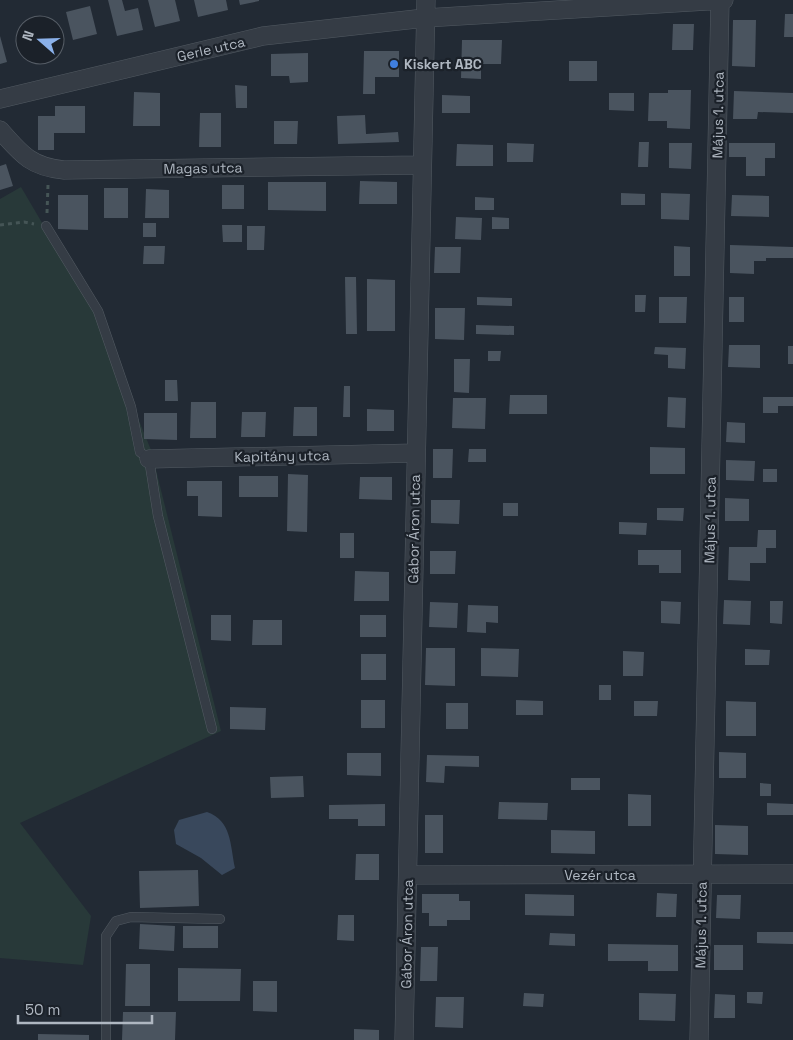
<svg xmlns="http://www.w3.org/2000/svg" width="793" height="1040" font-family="'Space Grotesk',sans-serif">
<rect width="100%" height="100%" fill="#222a34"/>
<path fill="#283939" d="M21 187 95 313 151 450 221 731 20 823 91 916 83 965 0 958V199Z"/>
<path fill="#39485c" d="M207 812C232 821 230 845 235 868L222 875 201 858 176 844 174 830 179 820Z"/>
<path fill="#4a545f" d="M108 0H122L125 11 138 8 143 30 117 36Z
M148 0H175L180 21 155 27Z
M194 0H226L228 10 198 17Z
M239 0H259V1L240 5Z
M90 6 97 34 73 40 66 12Z
M785 14H793V37H784Z
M733 20H756L755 67 732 66Z
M673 24H694L693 50H672Z
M0 36 7 62 0 64Z
M462 40H502L501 64H481V79L461 78Z
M364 51H399V77H375V94H363Z
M308 53V82L290 83 289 76H271V54Z
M569 61H597V81H569Z
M235 85 247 86V108H236Z
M668 90H691L690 129 667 128V121H648L649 93H668Z
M734 91 793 93V113L758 112 757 119H733Z
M134 92 160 93V126H133Z
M609 93H634V111L609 110Z
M442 95 470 96V113H442Z
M55 106H85V133H54V150H38V116H55Z
M200 113H221V147H199Z
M365 115 366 134 398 132 399 142 338 144 337 116Z
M274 121H298L297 144H274Z
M639 142H649L648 167H638Z
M507 143 534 144 533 162H507Z
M669 143H692L691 169 669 168Z
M729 143H775V158H765V176H746V157H729Z
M457 144 493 145V166H456Z
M6 164 13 186 0 190V166Z
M360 181 397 182V204H359Z
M268 182H326V211L268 210Z
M222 185H244V209H222Z
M104 188H128V218H104Z
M146 189 169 190V218H145Z
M621 193 645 194V205H621Z
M661 193 690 194 689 220 661 219Z
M58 195H88V230L58 229Z
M732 195 769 196V217L731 216Z
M475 197 494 198V210H475Z
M456 217 482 218 481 240 455 239Z
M492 217 509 218V229H492Z
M143 223H156V237H143Z
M222 225H242V242H223Z
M247 226H265L264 250H247Z
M730 245 793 247V258H766V261H754V274L730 273Z
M144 246H165L164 264H143Z
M674 246 690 247V276H674Z
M435 247H461L460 273H434Z
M345 277H356L357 334H346Z
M367 279 395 280V331H367Z
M635 295H646L645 312H635Z
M477 297 512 298V306L477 305Z
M659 297H687L686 323H659Z
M729 297H744V322H729Z
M435 308H465L464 340 435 339Z
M476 325 514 326V335L476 334Z
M729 345H760V368L728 367Z
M788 346H793V364H788Z
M655 347 686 348 685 369 668 368V355L654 354Z
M488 351H501L500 361H488Z
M454 359H470L469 393 454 392Z
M165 380H177L178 401H165Z
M344 386H350V417H343Z
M510 395H547V414H509Z
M668 397 686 398 685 428 667 427Z
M763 397H793V406H778V413H763Z
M453 398H486L485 429 452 428Z
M191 402H216V438H190Z
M294 407H317V436H293Z
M367 409 394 410V431H367Z
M242 412H266L265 437H241Z
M144 413H177V440L144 439Z
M727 422 745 423V443L726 442Z
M650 447 685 448V474H650Z
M433 449H453L452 478H433Z
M469 449H486V462H468Z
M726 460 755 461 754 481 726 480Z
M763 469H777V482H763Z
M288 474 308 475 307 532 287 531Z
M239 476H278V497H239Z
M360 477H392V500L359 499Z
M187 481H222V517L198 516V496H187Z
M725 498 749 499V521H725Z
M431 500H460L459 524 431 523Z
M503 503H518V516H503Z
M657 508H684L683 521 657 520Z
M619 522 647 523 646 535 619 534Z
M758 530H776V548H766V563H750V581L728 580 729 547H757Z
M340 533H354V558H340Z
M638 550H681V573H659V565H638Z
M430 551H456L455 574H430Z
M355 571 389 572V601H354Z
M724 600 751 601 750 625 723 624Z
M661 601 681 602 680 624 661 623Z
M770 601H783L782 624 770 623Z
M430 602 458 603 457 628 429 627Z
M468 605 498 606V623L486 622V633L467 632Z
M211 615H231V641L211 640Z
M360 615H386V637H360Z
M253 620H282V645H252Z
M426 648H455V686L425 685Z
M481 648 519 649 518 677 481 676Z
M745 649 770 650 769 665H745Z
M623 651 644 652 643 676H623Z
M361 654H386V680H361Z
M599 685H611V700H599Z
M361 700H385V728H361Z
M516 700 543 701V715H516Z
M634 701H658L657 716H634Z
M726 701 756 702V736H726Z
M446 703H468V729H446Z
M230 707 266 708 265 730 230 729Z
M719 752 746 753V778H719Z
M347 753H381V776L347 775Z
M427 755 479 756V767L445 766 444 783 426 782Z
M303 776 304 797 271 798 270 777Z
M571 778H600V790H571Z
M760 783 771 784V796H760Z
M628 794 651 795V826H628Z
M499 802 548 803 547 820 498 819Z
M767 803 793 804V815H767Z
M385 804V826H358V819H329V805Z
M425 815H443V853H425Z
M715 825 748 826V855L715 854Z
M551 830 595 831V854L551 853Z
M356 854H379V880H355Z
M198 870 199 906 140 908 139 871Z
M657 893 677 894 676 917H656Z
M422 894H459V901H470V920H447V926H429V913H422Z
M525 894 574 895V916L525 915Z
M717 895H741L740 919 716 918Z
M338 915H354V941L337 940Z
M140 924 175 926 174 951 139 949Z
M183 926H218V948H183Z
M757 932H793V944L757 943Z
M550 933 575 934V946L549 945Z
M608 944 678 945V971H648V961H608Z
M714 945H743V970H714Z
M421 947H438L437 981H420Z
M126 964H150V1006H125Z
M178 968 241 969 240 1001H178Z
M253 981H277V1012L253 1011Z
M747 992H763L762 1004 747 1003Z
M524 993 544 994 543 1007 523 1006Z
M639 993 676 994 675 1021 639 1020Z
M715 994 735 995V1018H714Z
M436 997H464L463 1028 435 1027Z
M123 1012H176L175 1040H122Z
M354 1029 379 1030V1040H354Z
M38 1034 89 1035V1040H38Z"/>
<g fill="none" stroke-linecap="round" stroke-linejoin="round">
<defs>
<path id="service" d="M46 226 98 311 131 407 140 452 149 459 158 516 212 729
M106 1040V936L116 921 131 917 220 919"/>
<path id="minor" d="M0 99 263 36 425 18 724 0
M0 130C21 154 31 167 64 170L421 165
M149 459 416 453
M408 875 793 874
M404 1040 426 0
M699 1040 720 0"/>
</defs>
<use href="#service" stroke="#525a62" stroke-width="10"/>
<use href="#minor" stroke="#525a62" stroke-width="19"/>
<path stroke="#455556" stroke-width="3" stroke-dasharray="4 4" stroke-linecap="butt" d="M47 213 48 185
M0 225 24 222 34 224"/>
<use href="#service" stroke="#353c45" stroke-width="9"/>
<use href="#minor" stroke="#353c45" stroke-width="18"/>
</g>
<circle fill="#3f7fe0" stroke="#1b2129" stroke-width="2" cx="394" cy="64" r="5"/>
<g text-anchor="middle" stroke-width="4.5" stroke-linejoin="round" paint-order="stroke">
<g font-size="14" fill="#afb7c1" stroke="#1b2129">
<text transform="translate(211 49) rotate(-13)" y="5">Gerle utca</text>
<text transform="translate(718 115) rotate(-89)" y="5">Május 1. utca</text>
<text transform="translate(203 168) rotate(-1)" y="5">Magas utca</text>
<text transform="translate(282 456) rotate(-1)" y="5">Kapitány utca</text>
<text transform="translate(710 520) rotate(-89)" y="5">Május 1. utca</text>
<text transform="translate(414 529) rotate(-89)" y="5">Gábor Áron utca</text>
<text x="600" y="880">Vezér utca</text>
<text transform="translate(701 925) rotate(-89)" y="5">Május 1. utca</text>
<text transform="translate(407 934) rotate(-89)" y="5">Gábor Áron utca</text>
</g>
<g font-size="14" font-weight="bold" fill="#afb7c1" stroke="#1b2129" text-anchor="start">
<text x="404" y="69">Kiskert ABC</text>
</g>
</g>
<g transform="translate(40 40) rotate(290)"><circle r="24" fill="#1b2129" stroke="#565d66"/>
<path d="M0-4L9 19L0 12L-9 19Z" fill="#8bb1ea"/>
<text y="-8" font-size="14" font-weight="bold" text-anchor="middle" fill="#afb7c1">N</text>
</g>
<path d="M18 1015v8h134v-8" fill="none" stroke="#afb7c1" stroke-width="2.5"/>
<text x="25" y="1015" font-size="15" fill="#afb7c1" stroke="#1b2129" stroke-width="4" paint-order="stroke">50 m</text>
</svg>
